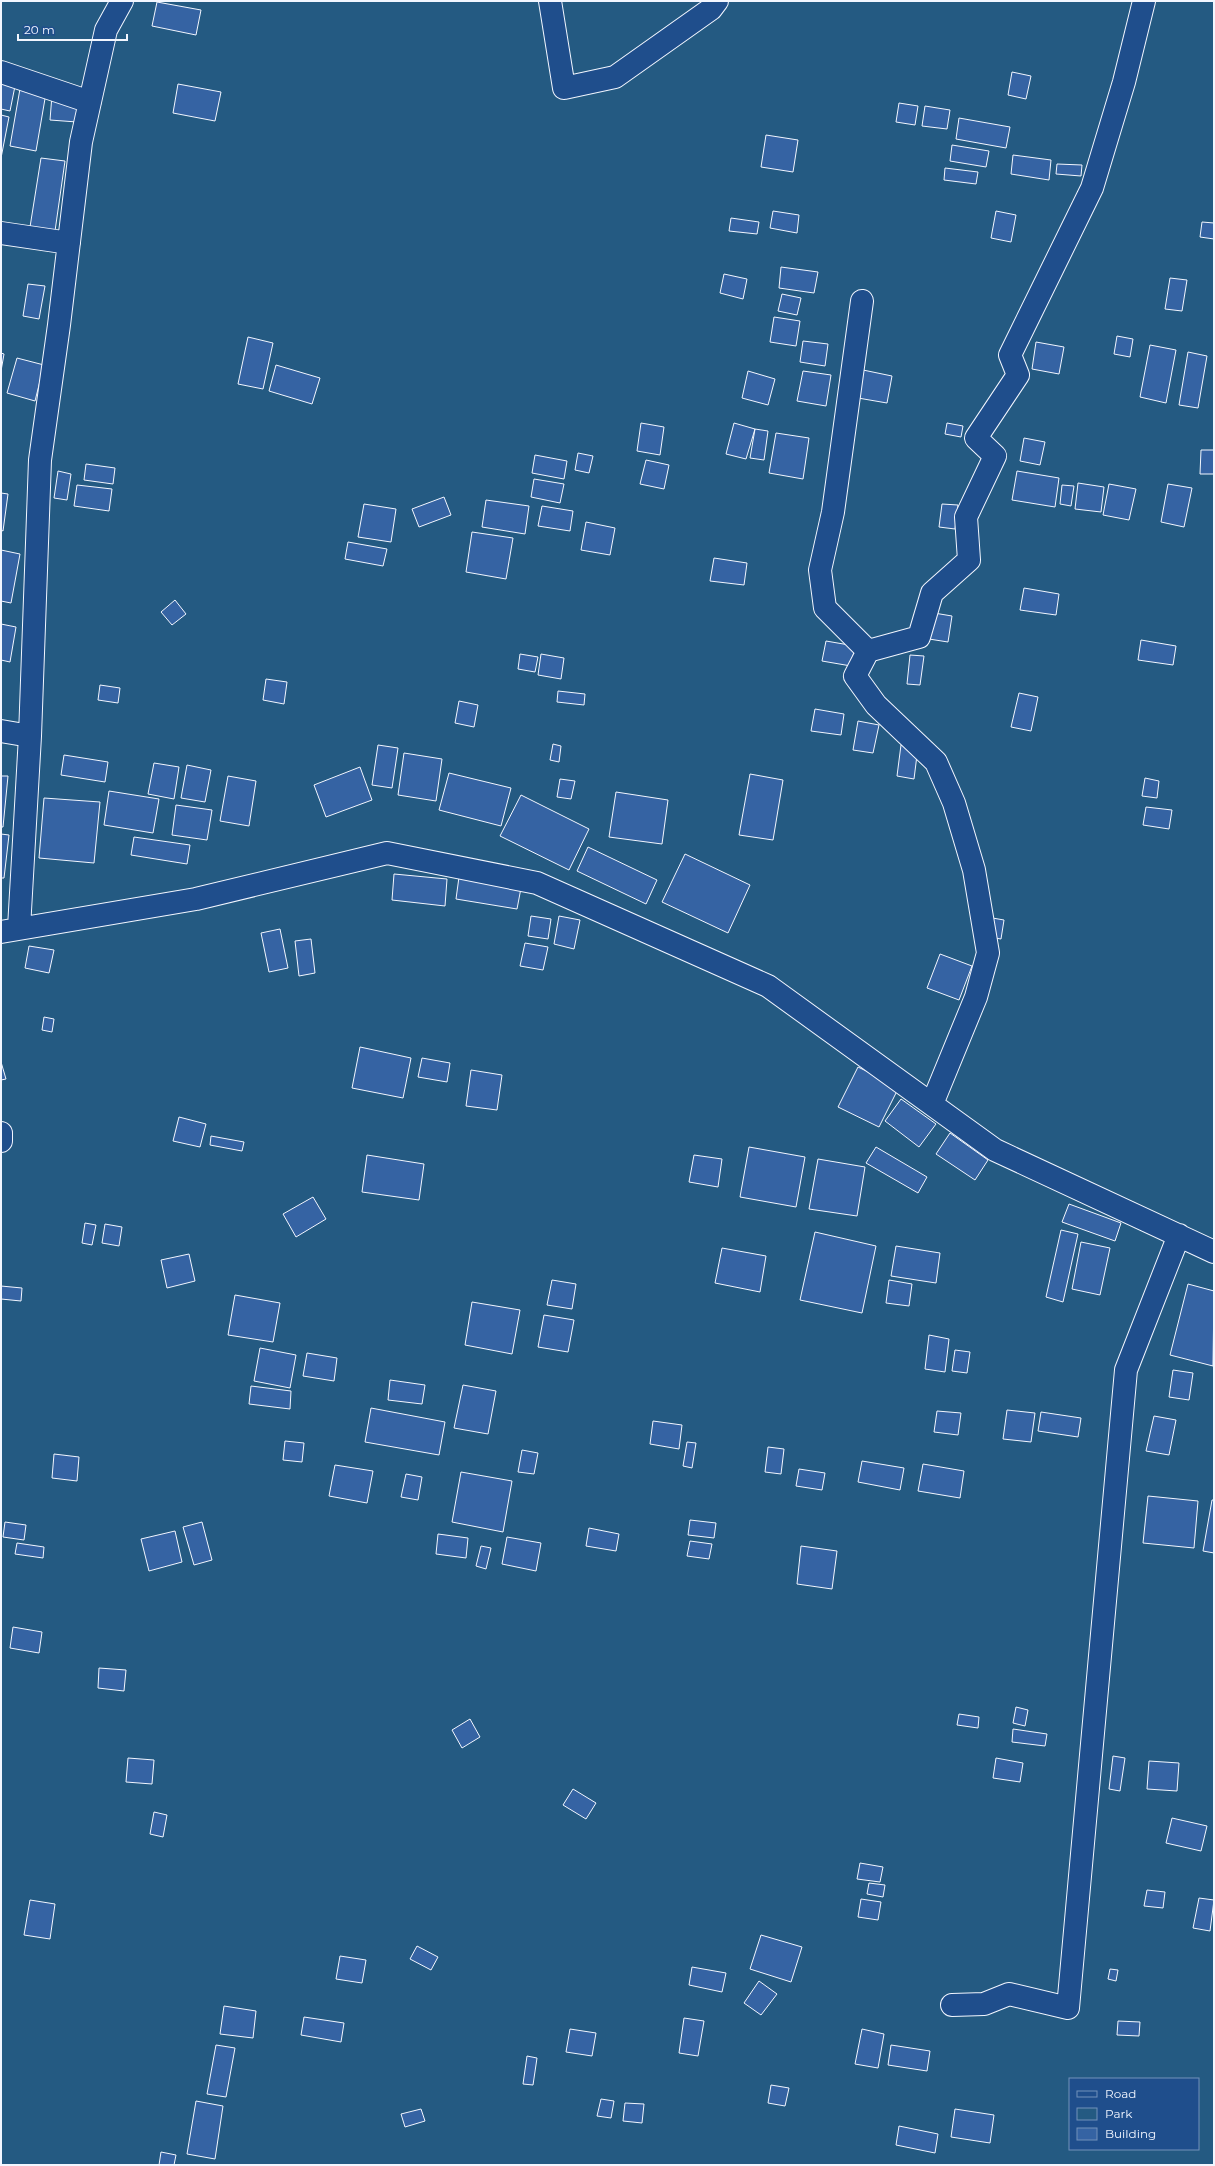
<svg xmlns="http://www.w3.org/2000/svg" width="1215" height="2166" font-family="Montserrat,sans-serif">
<rect width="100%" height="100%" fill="#1f4e8c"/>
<path fill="#245a82" stroke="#a8bbd7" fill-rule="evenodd" d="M1 1H1214V2165H1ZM1070 2079H1198V2149H1070Z"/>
<path fill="#3563a3" stroke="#f2f6ff" d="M157 2 201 10 196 35 152 26Z
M1012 72 1031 76 1026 99 1008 95Z
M1 78 16 81 10 111 1 109Z
M21 83 47 87 36 151 10 146Z
M178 84 221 92 215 121 173 113Z
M52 95 79 98 77 122 50 120Z
M899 103 918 106 915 125 896 122Z
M925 106 950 110 947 129 922 126Z
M1 115 9 117 1 158Z
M959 118 1010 127 1006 148 956 139Z
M766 135 798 140 793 172 761 167Z
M952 145 989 151 986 167 950 161Z
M1013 155 1051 160 1049 180 1011 174Z
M41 158 65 161 55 231 30 227Z
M1057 164 1082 165 1081 176 1056 174Z
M945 168 978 172 976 184 944 180Z
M773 211 799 215 797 233 770 228Z
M996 211 1016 215 1011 242 991 238Z
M731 218 759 222 757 234 729 231Z
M1202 222 1214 223V239L1200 237Z
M781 267 818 272 814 293 779 288Z
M724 274 747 279 743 299 720 293Z
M1170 278 1187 280 1182 311 1165 309Z
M28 284 45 286 39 319 23 316Z
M782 294 801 298 797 315 778 311Z
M774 317 800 321 796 346 770 342Z
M1117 336 1133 339 1130 357 1114 354Z
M248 337 273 343 263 389 238 384Z
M803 341 828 344 825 366 800 362Z
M1036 342 1064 347 1059 374 1032 369Z
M1150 345 1176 350 1166 403 1140 397Z
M1188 352 1207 356 1198 408 1179 405Z
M1 353 4 354 1 371Z
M17 358 44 365 35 401 7 393Z
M276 365 320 378 312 404 269 391Z
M863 370 892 376 887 403 858 398Z
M748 371 775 379 768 405 742 398Z
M803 371 831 375 826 406 797 401Z
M641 423 664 427 660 455 637 451Z
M734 423 755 429 746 459 726 454Z
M947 423 963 426 961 437 945 434Z
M755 429 768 431 764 460 750 458Z
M776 433 809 438 803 479 769 473Z
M1024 438 1045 442 1040 465 1020 461Z
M1201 450H1214V474H1200Z
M578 453 593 456 589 473 575 470Z
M535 455 567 461 564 479 532 473Z
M646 460 669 465 664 489 640 484Z
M86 464 115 468 113 484 84 480Z
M58 471 71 474 67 500 54 498Z
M1017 471 1059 478 1055 507 1012 500Z
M534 479 564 484 560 503 531 497Z
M1078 483 1104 487 1101 512 1075 509Z
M1109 484 1136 489 1129 520 1103 515Z
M1168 484 1192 488 1184 527 1161 522Z
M77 485 112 489 109 511 74 506Z
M1062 485 1074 486 1071 506 1060 504Z
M1 493 8 494 3 531 1 530Z
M444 497 451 515 419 527 412 509Z
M486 500 529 506 525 534 482 527Z
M364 504 396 509 391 542 358 537Z
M942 504 958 505 955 529 939 527Z
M542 506 573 511 570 531 538 526Z
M586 522 615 528 610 555 581 550Z
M472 532 513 538 506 579 466 572Z
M348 542 387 549 383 566 345 559Z
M1 550 20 554 11 603 1 601Z
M714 558 747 563 744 585 710 581Z
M1024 588 1059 594 1056 615 1020 610Z
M175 600 186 614 172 625 161 612Z
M934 613 952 616 948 642 929 639Z
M1 624 16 627 10 662 1 660Z
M1141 640 1176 646 1173 665 1138 660Z
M826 641 855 646 851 666 822 661Z
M520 654 538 657 535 672 518 669Z
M541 654 564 658 561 679 538 675Z
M910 655 924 656 920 685 907 684Z
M266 679 287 682 284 704 263 700Z
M100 685 120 688 118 703 98 700Z
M558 691 585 694 584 705 557 702Z
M1019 693 1038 697 1031 731 1011 727Z
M459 701 478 705 474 727 455 723Z
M815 709 844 714 841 735 811 731Z
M858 721 879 725 873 753 853 750Z
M553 744 561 746 559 762 550 760Z
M378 745 398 748 392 788 372 785Z
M901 745 918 747 914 779 897 776Z
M404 753 442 759 436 801 398 795Z
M64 755 108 762 105 782 61 775Z
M154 763 179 767 174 799 148 794Z
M187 765 211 770 205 802 181 798Z
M360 767 372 800 326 817 314 785Z
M449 773 511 788 501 826 439 810Z
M750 774 783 780 773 840 739 835Z
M1 776H8L3 827H1Z
M228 776 256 781 249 826 220 821Z
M1145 778 1159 781 1157 798 1142 796Z
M560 779 575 781 571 799 557 797Z
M109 791 159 799 153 833 104 825Z
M616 792 668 800 662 844 609 837Z
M521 795 589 829 569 870 500 836Z
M44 798 100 802 94 863 39 858Z
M176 805 212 810 207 840 172 835Z
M1146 807 1172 810 1169 829 1143 825Z
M1 834 9 835 4 878H1Z
M134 837 190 845 187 864 131 855Z
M588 847 657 880 646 904 577 871Z
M685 854 750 885 728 933 662 902Z
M394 874 447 879 445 906 392 900Z
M459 877 521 888 517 909 456 899Z
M531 916 551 919 548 939 528 936Z
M559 916 580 920 574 949 554 944Z
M981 916 1004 920 1001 939 978 935Z
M280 929 288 968 269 972 261 933Z
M311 939 315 973 299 976 295 941Z
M525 943 548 947 543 970 520 966Z
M29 946 54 950 49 973 25 968Z
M940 954 972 966 959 1000 927 988Z
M44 1017 54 1019 52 1032 42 1030Z
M360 1047 411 1058 403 1098 352 1088Z
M422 1058 450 1063 447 1082 418 1077Z
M1 1062 6 1079 1 1080Z
M858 1067 899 1087 879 1127 838 1107Z
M471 1070 502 1075 497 1110 466 1106Z
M901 1099 936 1124 919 1147 885 1121Z
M179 1117 206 1124 200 1147 173 1141Z
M950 1133 988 1160 975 1180 936 1154Z
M211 1136 244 1142 242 1151 210 1145Z
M749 1147 805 1157 796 1207 740 1197Z
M876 1147 927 1177 918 1193 866 1163Z
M367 1155 424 1164 419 1200 362 1192Z
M694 1155 722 1159 718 1187 689 1182Z
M818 1159 865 1167 857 1216 809 1209Z
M313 1197 326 1219 296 1237 283 1214Z
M1069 1204 1121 1223 1115 1241 1062 1222Z
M85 1223 96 1225 92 1245 82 1243Z
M105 1224 122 1227 119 1246 102 1243Z
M1061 1230 1078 1234 1063 1302 1046 1297Z
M815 1232 876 1246 862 1313 800 1300Z
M1081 1242 1110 1248 1100 1295 1072 1289Z
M896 1246 940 1253 936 1283 891 1276Z
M722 1248 766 1256 760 1292 715 1283Z
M189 1254 195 1281 167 1288 161 1260Z
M552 1280 576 1284 572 1309 547 1305Z
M889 1280 912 1284 909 1306 886 1303Z
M1188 1284 1214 1291 1213 1366 1170 1355Z
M1 1286 22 1288 21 1301 1 1299Z
M235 1295 280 1303 273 1342 228 1335Z
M472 1302 520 1310 512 1354 465 1345Z
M544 1315 574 1320 568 1352 538 1347Z
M929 1335 949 1339 945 1372 925 1369Z
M260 1348 296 1355 290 1388 254 1381Z
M955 1350 970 1352 967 1373 952 1371Z
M307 1353 337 1358 334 1381 303 1376Z
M1173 1370 1193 1373 1189 1400 1169 1397Z
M390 1380 425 1385 422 1404 388 1400Z
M463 1385 496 1391 488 1434 454 1428Z
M251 1386 291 1391 290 1409 249 1404Z
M371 1408 445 1422 439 1455 365 1442Z
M1007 1410 1035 1413 1031 1442 1003 1439Z
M937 1411 961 1413 958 1435 934 1432Z
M1041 1412 1081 1418 1078 1437 1038 1431Z
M1154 1416 1176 1420 1169 1455 1146 1451Z
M653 1421 682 1425 679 1449 650 1444Z
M285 1441 304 1443 302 1462 283 1460Z
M687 1442 696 1443 692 1468 683 1466Z
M768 1447 784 1449 781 1474 765 1472Z
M522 1450 538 1453 534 1474 518 1472Z
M54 1454 79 1457 77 1481 52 1478Z
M862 1461 904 1468 900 1490 858 1482Z
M923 1464 964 1471 960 1498 918 1491Z
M335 1465 373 1471 367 1503 329 1496Z
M799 1469 825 1473 822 1490 796 1486Z
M461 1472 512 1481 503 1532 452 1522Z
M406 1474 422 1477 418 1500 401 1497Z
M1148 1496 1198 1501 1194 1548 1143 1543Z
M1212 1500H1214V1553L1203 1551Z
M690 1520 716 1523 714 1538 688 1535Z
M5 1522 26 1525 24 1540 3 1537Z
M202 1522 212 1560 194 1565 183 1527Z
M589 1528 619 1534 616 1551 586 1546Z
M175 1531 182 1562 149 1571 141 1539Z
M438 1534 468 1538 466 1558 436 1554Z
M507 1537 541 1543 536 1571 502 1564Z
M690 1541 712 1544 709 1559 687 1556Z
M17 1543 44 1547 43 1558 15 1554Z
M481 1546 491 1548 486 1569 476 1566Z
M801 1546 837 1551 832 1589 797 1584Z
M13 1627 42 1632 39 1653 10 1648Z
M99 1668 126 1670 124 1691 98 1688Z
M1016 1707 1028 1710 1025 1726 1013 1723Z
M959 1714 979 1717 978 1728 957 1725Z
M470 1719 480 1737 462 1748 452 1730Z
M1013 1729 1047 1734 1045 1746 1012 1742Z
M1113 1756 1125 1758 1120 1791 1109 1789Z
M128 1758 154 1760 152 1784 126 1782Z
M996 1758 1023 1763 1020 1782 993 1778Z
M1149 1761 1179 1763 1177 1791 1147 1789Z
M573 1789 596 1803 586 1819 563 1805Z
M154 1812 167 1815 163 1837 150 1834Z
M1172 1818 1207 1826 1201 1851 1166 1843Z
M860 1863 883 1867 880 1882 857 1879Z
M869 1883 885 1885 883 1897 867 1894Z
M1147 1890 1165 1892 1163 1908 1144 1906Z
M1199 1898 1214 1900 1210 1931 1193 1928Z
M861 1899 881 1902 878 1920 858 1917Z
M30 1900 55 1904 50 1939 24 1935Z
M761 1935 802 1947 791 1982 750 1969Z
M417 1946 438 1957 431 1970 410 1959Z
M340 1956 366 1960 362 1983 336 1979Z
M692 1967 726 1973 722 1992 689 1985Z
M1110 1969 1118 1970 1116 1981 1108 1979Z
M759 1981 777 1994 761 2015 744 2003Z
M224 2006 256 2011 253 2038 220 2034Z
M304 2017 344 2023 341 2042 301 2035Z
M684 2018 704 2021 698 2056 679 2053Z
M1118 2021 1140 2022 1139 2036 1117 2035Z
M570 2029 596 2033 592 2056 566 2052Z
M862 2029 884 2034 878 2068 855 2064Z
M216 2045 235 2048 226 2097 207 2094Z
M891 2045 930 2051 927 2071 888 2065Z
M527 2056 537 2058 533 2085 523 2084Z
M771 2085 789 2088 785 2106 768 2103Z
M601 2099 614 2101 611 2118 597 2116Z
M196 2101 223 2106 215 2159 187 2154Z
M625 2103 644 2104 642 2123 623 2121Z
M421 2109 425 2121 405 2127 401 2114Z
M955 2109 994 2115 990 2143 951 2137Z
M899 2126 938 2134 935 2153 896 2145Z
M161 2152 176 2155 174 2165H159Z"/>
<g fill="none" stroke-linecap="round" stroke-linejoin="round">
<defs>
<path id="minor" d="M550 1 564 88 615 77 711 9 717 1
M1 72 90 102
M1 233 69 243
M862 301 833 512 820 570 825 608 868 651 855 676 876 705 936 762 954 803 974 870 988 953 976 997 932 1104
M868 651 919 637 932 593 969 560 966 517 995 456 976 438 1018 375 1010 355 1092 188 1124 82 1144 1
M1 731 30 736
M19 928 30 736 40 460 59 325 81 142 106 30 122 1
M1 932 196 899 387 853 537 883 768 986 995 1150 1214 1252
M1 1133V1141
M952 2005 984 2004 1009 1994 1068 2008 1126 1370 1179 1235"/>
</defs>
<use href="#minor" stroke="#f2f6ff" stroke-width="24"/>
<use href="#minor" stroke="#1f4e8c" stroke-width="22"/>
</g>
<rect width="1215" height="2166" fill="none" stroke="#f2f6ff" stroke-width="4"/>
<rect x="1069" y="2078" width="130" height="72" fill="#1f4e8c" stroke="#7391ba"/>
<rect x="1077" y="2091" width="20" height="6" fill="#1f4e8c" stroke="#7391ba"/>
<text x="1105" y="2098" font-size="12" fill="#f2f6ff">Road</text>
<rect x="1077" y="2108" width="20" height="12" fill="#245a82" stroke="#7391ba"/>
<text x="1105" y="2118" font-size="12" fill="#f2f6ff">Park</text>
<rect x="1077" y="2128" width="20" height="12" fill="#3563a3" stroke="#7391ba"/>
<text x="1105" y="2138" font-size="12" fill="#f2f6ff">Building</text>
<path d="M18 34v6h109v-6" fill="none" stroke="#f2f6ff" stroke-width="2"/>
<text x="24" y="34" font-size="12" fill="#f2f6ff" stroke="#1f4e8c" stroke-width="3" paint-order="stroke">20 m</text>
</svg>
